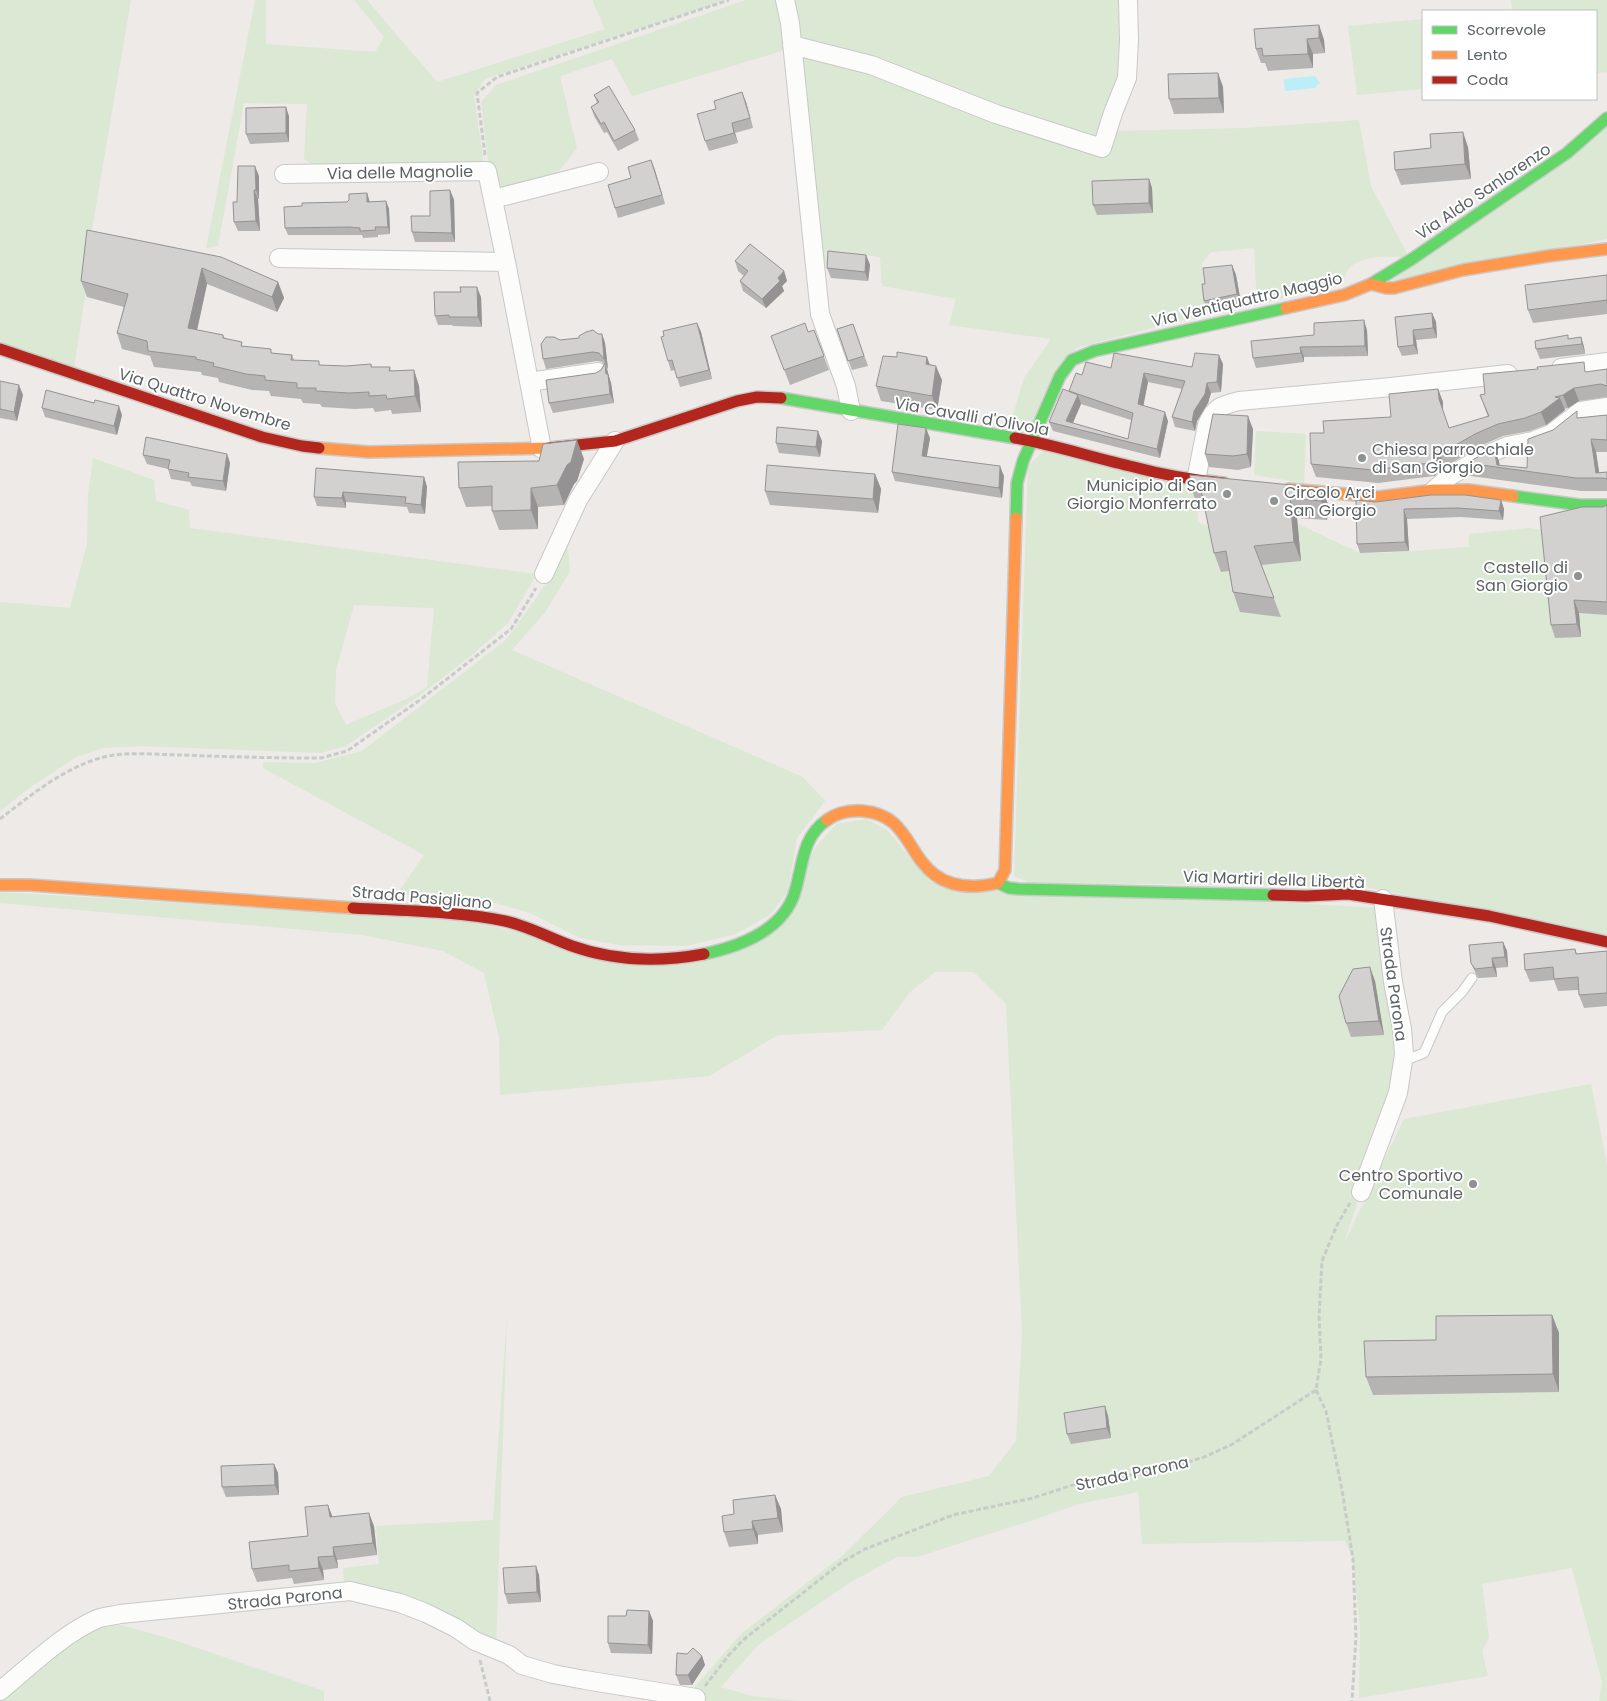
<svg xmlns="http://www.w3.org/2000/svg" width="1607" height="1701" font-family="Poppins,sans-serif">
<rect width="100%" height="100%" fill="#edeae7"/>
<path fill="#dbe8d3" fill-rule="evenodd" d="M0 0H131L90 241 85 297 74 368 0 343Z
M255 0H266V44L375 52 384 37 354 0H367L437 82 605 29 592 0H728L485 79 474 95 484 167 317 168 304 159 307 104 244 103 218 246 206 248Z
M746 0H774L783 6 789 49 632 96 612 59 560 76 577 148 552 180 493 199 481 102 496 85Z
M784 0H1128L1112 131 1245 128 1359 120 1371 186 1409 257C1391 257 1365 254 1350 267 1347 270 1345 277 1343 281L1257 305 1254 248 1211 252 1202 263 1206 314 1076 348 1024 436 1008 431 1024 378 1051 339 949 325 956 299 882 286 880 257 835 251 827 265 819 261Z
M1511 0H1607V72L1596 73V11H1509H1512Z
M1423 19V89L1357 95 1348 26Z
M1607 126V239L1391 281Z
M1256 431 1306 434 1304 483 1254 475Z
M1046 449 1196 487 1198 522 1212 528 1261 565 1298 524 1360 553H1382L1469 547V534L1528 528 1544 530 1581 636 1579 613 1607 615V936L1361 886 1031 883 1014 876 1028 466Z
M93 458 154 480 156 501 189 510 190 528 537 574 508 623 472 655 416 698 346 746 321 753 139 746 104 748 76 757 32 786 0 811V602L70 608 87 544 88 495ZM354 605 434 608 427 687 406 699 346 725 335 703 336 670Z
M567 541 570 571 546 611 512 650 803 777 825 801 797 838 788 891 770 915 736 934 686 946 619 945 580 938 530 913 496 903 397 894 424 855 263 768V762L315 763 362 751 507 639 551 577Z
M866 819 887 830 931 882 1378 908 1402 1029 1388 1114 1374 1129 1361 1192 1344 1243 1404 1119 1591 1084 1607 1164V1701H1599L1602 1682 1572 1568 1482 1584 1489 1638 1482 1651 1488 1676 1359 1698 1360 1628 1353 1559 1345 1541 1142 1544 1138 1492 1079 1504 1036 1519 917 1557H897L851 1582 758 1645 721 1687 752 1696 799 1701H700L692 1690 742 1633 842 1556 902 1497 989 1476 1016 1441 1022 1333 1006 1004 974 972H935L909 993 882 1030 778 1035 709 1076 500 1095 499 1038 484 973 443 951 362 935 0 903V892L470 921 659 965 772 933 815 848 836 824Z
M507 1314 496 1649 344 1585 343 1568 379 1564 376 1526 493 1520Z
M98 1619 165 1637 324 1691V1701H0V1691Z"/>
<path fill="#bbeef7" d="M1315 76 1320 83 1316 86V88L1285 91 1284 79Z"/>
<g fill="none" stroke-linecap="round" stroke-linejoin="round">
<defs>
<path id="lane" d="M1403 1061 1424 1053 1442 1012 1462 992 1472 978"/>
<path id="street" d="M785 0 790 23 820 314 846 386 851 411
M792 45 871 65 996 114 1102 148 1113 113 1127 78 1129 40 1128 0
M284 174 487 171 506 262
M493 199 599 172
M279 258 506 262 542 449
M1561 368 1607 362
M529 382 598 372
M1196 480 1207 425C1214 407 1222 405 1239 401L1391 387 1508 374
M1434 490 1450 476 1484 456 1507 446 1533 441 1551 434 1581 411 1607 407
M544 574 578 500 615 441
M1361 1192 1398 1093 1404 1054 1402 1029 1393 982 1383 899
M0 1691C28 1668 64 1633 97 1619 104 1616 113 1616 120 1614L350 1591 400 1603 426 1613 456 1628 475 1641 509 1655 522 1665 553 1674 585 1680 696 1698"/>
<path id="fast" d="M1371 284 1412 259 1567 153 1607 118
M781 398 1015 438
M1513 496 1580 505H1607
M1016 518 1017 483 1023 461 1060 376 1072 360 1094 351 1286 308
M998 883 1009 888 1019 889 1273 895
M704 954C742 946 786 929 796 888 803 862 803 836 827 820"/>
<path id="slow" d="M1286 308 1344 295 1371 284 1386 288H1394L1463 270 1548 256 1607 249
M319 448 369 452 549 448
M1289 489 1378 497 1434 490H1469L1513 496
M827 820C838 812 850 810 863 811 908 815 906 853 935 875 953 888 977 888 998 883
M998 883 1005 870 1016 518
M0 885H30L353 908"/>
<path id="jam" d="M0 349 262 437 302 446 319 448
M1015 438C1055 445 1094 458 1134 467 1163 475 1194 480 1224 483
M549 448 615 441 737 401 757 397 781 398
M1273 895 1306 896 1348 894 1489 916 1607 942
M353 908C401 911 457 911 505 921 528 926 550 938 572 946 614 961 661 962 704 954"/>
</defs>
<use href="#lane" stroke="#c9c8c8" stroke-width="11"/>
<use href="#street" stroke="#c9c8c8" stroke-width="20"/>
<use href="#fast" stroke="#c9c9c9" stroke-width="14"/>
<use href="#slow" stroke="#c9c9c9" stroke-width="14"/>
<use href="#jam" stroke="#c9c9c9" stroke-width="14"/>
<path stroke="#c8ccc9" stroke-width="3" stroke-dasharray="5 2.5" stroke-linecap="butt" d="M485 155 477 93 497 77 729 0
M0 819C31 795 65 767 104 757 129 751 158 755 184 755 230 757 275 758 321 758L347 751 420 700 511 629 536 588
M1316 1390 1326 1411 1342 1490 1353 1559 1356 1637 1352 1701
M480 1660 490 1701
M705 1686 729 1655 743 1640 842 1562 865 1549 953 1515 1033 1498 1076 1484 1162 1470 1204 1457 1231 1445 1316 1390 1321 1359 1319 1317 1322 1261 1337 1225 1350 1203"/>
<use href="#lane" stroke="#fcfcfb" stroke-width="9"/>
<use href="#street" stroke="#fcfcfb" stroke-width="18"/>
<use href="#fast" stroke="#63d668" stroke-width="11"/>
<use href="#slow" stroke="#ff974d" stroke-width="11"/>
<use href="#jam" stroke="#b3261e" stroke-width="11"/>
</g>
<path fill="#b5b4b3" fill-rule="evenodd" d="M1319 25 1324 40 1325 53 1313 54V68L1268 71 1265 63H1261L1256 49Z
M1218 73 1223 87 1224 113 1174 114 1169 99Z
M594 95 635 130 639 140 618 151 607 132 604 133 594 116 591 107 597 103Z
M746 102 753 128 735 133 738 143 709 151 705 141Z
M289 116V142L250 144 246 134Z
M1468 147 1471 179 1401 185 1395 170Z
M651 160 665 204 618 218 615 208 631 178Z
M259 176V199H258L260 231H238L234 222 237 202Z
M1149 179 1152 188 1153 213 1097 215 1093 205Z
M450 190 454 200 455 242H415L412 232 430 216Z
M367 193 370 202 386 201 389 209 390 234 378 235V237L363 238 362 235H288L285 228Z
M87 230 278 282 284 298 277 312 207 284 197 330 223 335 225 339 243 346 273 353 292 355 294 360 321 365 346 366 371 364 372 367H390L391 371 414 370 419 386 421 412 392 414 391 410 375 412 373 408 355 409 322 407 320 404 303 403 301 399 271 396 269 391 252 390 219 382 218 378 202 375 201 372 154 367 150 356 122 349 117 333 124 307 87 297 81 281Z
M866 255 870 265 868 281 831 278 827 268Z
M735 261 784 271 787 281 782 286 784 291 766 308 743 291 740 281 744 276 738 271Z
M1232 265 1236 275 1241 303 1208 311 1204 301 1205 284Z
M1607 275V314L1533 323 1528 310Z
M461 292 481 297 482 327 453 326 452 325H438L435 316Z
M1432 313 1436 322 1437 338 1416 340 1418 354 1402 356 1398 347 1395 317Z
M697 323 701 332 712 379 680 387 675 370 671 371 668 361Z
M853 324 868 366 852 370 837 329Z
M814 330 829 370 790 385 771 336 808 332Z
M1367 330 1368 356 1304 357V362L1256 368 1253 358Z
M598 334H602L605 343 608 369 606 367 611 383 614 403 553 413 549 403 601 370 604 364 602 362 597 361 546 369 543 359 560 340 579 338Z
M1581 337 1584 347 1585 354 1540 359 1536 349 1569 339Z
M897 357 930 364 942 380 937 410 881 401 876 386Z
M1223 364 1221 392 1211 393 1208 403 1197 421 1195 431 1175 427 1172 417 1182 389 1148 382 1143 405 1168 421 1160 458 1053 431 1049 422 1069 391 1082 375 1111 368 1192 367ZM1081 404 1131 420 1128 439 1073 423Z
M1607 369V397L1579 401 1568 408 1564 409 1565 410 1546 425 1530 431 1503 436 1480 446 1445 467 1434 476 1378 483 1316 477 1311 464 1324 433 1391 417 1438 389 1443 402V411L1449 428 1488 417 1480 395 1588 372Z
M0 381 23 395 17 421 0 418Z
M42 408 122 415 117 435 45 417Z
M1607 415V452H1596L1599 472H1607V491H1581L1471 476 1467 463 1494 448 1500 466 1527 468 1553 430 1579 418Z
M1253 429 1251 467 1238 470 1209 467 1205 454Z
M930 438 927 456 1004 476 1002 498 895 481 892 472Z
M822 441 820 457 779 453 776 443Z
M227 454 230 463 226 491 192 486 190 482 171 479 168 469 147 464 143 455Z
M584 459 577 481 574 484 564 505 538 507V529L499 530 492 511V506L466 507 459 488 539 461Z
M875 474 881 489 878 513 770 505 765 491Z
M424 477 427 487 425 514 409 513 407 507 346 502V508L317 506 314 497Z
M1190 485 1322 488 1329 507 1327 520 1297 518 1301 561 1261 565 1281 617 1240 612 1233 592 1229 571 1221 572 1214 553 1204 504H1197Z
M1501 500 1504 509 1503 520 1461 517 1407 519 1409 551 1360 553 1357 544 1376 502Z
M1607 505V615L1579 613 1581 637 1555 638 1551 625 1603 507Z
M1503 942 1507 951 1508 967 1496 968 1497 977 1478 978 1475 972 1471 963Z
M1575 949 1577 954 1607 951V1006L1584 1008 1579 995V990L1558 991 1554 980 1530 982 1525 970Z
M1375 981 1384 1035 1351 1037 1346 1023Z
M1552 1315 1559 1333V1392L1373 1395 1366 1377 1436 1340Z
M1105 1406 1108 1416 1111 1438 1071 1444 1067 1434Z
M274 1464 278 1473 279 1495 226 1497 222 1487Z
M775 1495 781 1509 783 1532 758 1535V1544L729 1547 724 1532 734 1514Z
M333 1517 374 1526 377 1555 337 1560 338 1568 323 1570 324 1580 294 1584 292 1578 257 1582 252 1569 308 1536Z
M536 1566 539 1575 541 1602 508 1604 505 1594Z
M649 1611 653 1621 652 1654 611 1653 608 1643Z
M702 1656 705 1665 692 1685H680L676 1675Z"/>
<path fill="#949292" d="M1319 25 1324 40 1325 53 1319 38Z
M1307 39 1313 54V68L1308 54Z
M1218 73 1223 87 1224 113 1219 98Z
M742 92 746 102 753 128 750 118Z
M286 107 289 116V142L286 133Z
M732 123 738 143 734 133Z
M1463 132 1468 147 1471 179 1465 164Z
M651 160 655 170 665 204 662 195Z
M255 166 259 176V199L256 190Z
M1149 179 1152 188 1153 213 1149 203Z
M254 190 258 199 260 231 256 221Z
M450 190 454 200 455 242 452 233Z
M367 193 369 200 370 210 367 202Z
M386 201 389 209 390 234 388 227Z
M866 255 870 265 868 281 865 272Z
M1232 265 1236 275 1241 303 1237 294Z
M202 268 207 284 194 344 188 328Z
M784 271 787 281 782 286 784 291 766 308 762 299Z
M278 282 284 298 277 312 272 297Z
M477 287 481 297 482 327 478 317Z
M1432 313 1436 322 1437 338 1433 328Z
M1364 320 1367 330 1368 356 1365 346Z
M697 323 701 332 712 379 709 370Z
M1413 330 1416 340 1418 354 1414 345Z
M602 334 605 343 608 369 604 359Z
M1581 337 1584 347 1585 354 1582 344Z
M1300 347 1304 357V362L1301 353Z
M1219 355 1223 364 1221 392 1217 382Z
M927 357 932 371 926 364Z
M605 363 611 383 614 403 610 394 606 374Z
M936 366 942 380 937 410 932 396Z
M414 370 419 386 421 412 415 396Z
M1144 373 1148 382 1142 413 1138 404Z
M1207 383 1211 393 1208 403 1197 421 1195 431 1192 422 1194 411Z
M19 385 23 395 17 421 14 412Z
M1574 388 1579 401 1568 408 1563 395Z
M1438 389 1443 402V411L1453 441 1439 399Z
M1078 395 1081 404 1071 427 1066 421Z
M1560 398 1565 410 1546 425 1541 412Z
M119 406 122 415 117 435 114 426Z
M1165 412 1168 421 1160 458 1157 449Z
M1248 416 1253 429 1251 467 1247 454Z
M926 428 930 438 925 465 922 456Z
M818 431 822 441 820 457 816 447Z
M1591 439 1596 452 1600 478 1596 473Z
M577 440 584 459 577 481 574 484 564 505 557 485Z
M1494 448 1499 461 1500 468 1497 465Z
M227 454 230 463 226 491 223 481Z
M1440 454 1445 467 1434 476 1430 463Z
M1000 466 1004 476 1002 498 999 488Z
M875 474 881 489 878 513 873 499Z
M424 477 427 487 425 514 421 505Z
M531 488 538 507V529L531 510Z
M1322 488 1329 507 1327 520 1321 501Z
M343 492 346 502V508L342 498Z
M1290 498 1297 518 1301 561 1294 542Z
M1501 500 1504 509 1503 520 1499 511Z
M1404 509 1407 519 1409 551 1405 542Z
M1574 600 1579 613 1581 637 1577 624Z
M1503 942 1507 951 1508 967 1505 957Z
M1492 958 1496 968 1497 977 1493 967Z
M1370 967 1375 981 1384 1035 1379 1021Z
M1552 1315 1559 1333V1392L1553 1374Z
M1105 1406 1108 1416 1111 1438 1107 1428Z
M274 1464 278 1473 279 1495 275 1485Z
M775 1495 781 1509 783 1532 778 1518Z
M328 1505 333 1518 330 1517Z
M369 1513 374 1526 377 1555 373 1543Z
M752 1521 758 1535V1544L753 1529Z
M333 1547 337 1560 338 1568 334 1556Z
M318 1557 323 1570 324 1580 319 1568Z
M536 1566 539 1575 541 1602 537 1592Z
M649 1611 653 1621 652 1654 648 1645Z
M702 1656 705 1665 692 1685 688 1675Z"/>
<path fill="#d3d1d0" stroke="#949292" d="M1319 25V38L1307 39 1308 54 1263 56 1262 48 1256 49 1254 29Z
M1218 73 1219 98 1169 99 1168 74Z
M609 86 635 130 614 141 604 122 601 124 591 107 599 102 594 95Z
M742 92 750 118 732 123 734 133 705 141 697 114 716 109 714 101Z
M286 107V133L246 134V108Z
M1463 132 1465 164 1395 170 1394 152 1431 148 1430 134Z
M651 160 662 195 615 208 608 185 631 178 628 167Z
M238 166H255L256 190H254L256 221 234 222 233 202H237Z
M1149 179V203L1093 205 1092 181Z
M450 190 452 233 412 232 411 216H430V191Z
M367 193V202L386 201 388 227H375L376 230 360 231V228L349 227 285 228 284 207 302 206V203L347 202 349 200V194Z
M87 230 221 257 278 282 272 297 202 268 188 328 223 335V338L242 342 241 346 271 349V353L292 355 291 360 319 361V365L346 366 371 364V367H390L389 371 414 370 415 396 387 399 386 395 369 396V392L349 393 316 391V388H297V383L265 380V376L246 374 213 366 214 363 196 359V357L148 351 147 341 117 333 128 294 81 281Z
M750 244 784 271 778 278 780 281 762 299 740 281 748 271 735 261Z
M828 251 866 255 865 272 827 268Z
M1232 265 1237 294 1204 301 1202 284H1205L1203 268Z
M1607 275V300L1528 310 1525 285Z
M460 287H477L478 317H449V315L435 316 434 292H461Z
M1432 313 1433 328 1413 330 1414 345 1398 347 1395 317Z
M1364 320 1365 346 1300 347 1301 353 1253 358 1251 341 1314 335V323Z
M697 323 709 370 677 378 672 360 668 361 661 337 664 336 663 331Z
M805 323 808 332 814 330 824 356 784 370 771 336Z
M853 324 864 356 848 361 837 329Z
M593 330 598 334H602L604 359 599 353 593 352 543 359 541 344 546 337H554L560 340 579 338V336L586 332Z
M1568 335V339L1581 337 1582 344 1536 349 1535 341Z
M897 352 927 357 926 364 936 366 932 396 876 386 883 356 897 357Z
M1114 353 1192 367 1195 353 1219 355 1217 382 1207 383 1205 394 1194 411 1192 422 1172 417 1185 381 1144 373 1138 404 1165 412 1157 449 1049 422 1063 389 1078 395 1066 421 1128 439 1133 413 1069 391 1076 373 1082 375 1086 362 1111 368Z
M1584 362 1585 372 1607 369V386L1601 384 1574 388 1563 395 1555 397 1560 398 1541 412 1525 418 1498 424 1475 434 1440 454 1430 463 1373 470 1311 464 1310 433H1324L1323 421 1391 417 1389 394 1438 389 1439 399 1449 428 1489 416 1480 395 1485 394 1483 374 1538 369 1537 367Z
M605 363 606 374H608L610 394 549 403 546 380 596 373 601 370Z
M0 381 19 385 14 412 0 409Z
M46 390 94 403 95 400 119 406 114 426 42 408Z
M1577 411V418L1607 415V440L1591 439 1596 473 1607 472V479L1603 478H1576L1467 463 1494 448 1497 465 1527 468 1528 439 1553 430Z
M1213 414 1248 416 1247 454 1233 456 1205 454Z
M898 424 926 428 922 456 1000 466 999 488 892 472Z
M777 427 818 431 816 447 776 443Z
M146 437 227 454 223 481 188 477 189 473 168 469 170 460 143 455Z
M577 440 571 462 567 465 557 485 531 488V510L492 511V486L459 488 458 462 539 461 543 444Z
M767 465 875 474 873 499 765 491Z
M316 468 424 477 421 505 405 503 406 497 343 492 342 498 314 497Z
M1190 475 1322 488 1321 501 1290 498 1294 542 1254 546 1274 598 1233 592 1226 551 1214 553 1200 485H1190Z
M1431 495H1465L1501 500 1499 511 1458 508 1404 509 1405 542 1357 544 1356 500 1376 502Z
M1607 505V602L1574 600 1577 624 1551 625 1540 517 1582 507H1603Z
M1503 942 1505 957 1492 958 1493 967 1475 969 1471 963 1469 945Z
M1575 949 1576 954 1607 951V993L1579 995 1578 977 1554 979 1553 967 1525 970 1524 954Z
M1370 967 1379 1021 1346 1023 1339 996 1353 969Z
M1552 1315 1553 1374 1366 1377 1364 1341 1436 1340V1316Z
M1105 1406 1107 1428 1067 1434 1064 1413Z
M274 1464 275 1485 222 1487 221 1466Z
M775 1495 778 1518 752 1521 753 1529 724 1532 722 1516 734 1514 733 1500Z
M328 1505 330 1517 369 1513 373 1543 333 1547 334 1556 318 1557 319 1568 289 1571V1565L252 1569 249 1542 308 1536 305 1507Z
M536 1566 537 1592 505 1594 503 1568Z
M627 1610 649 1611 648 1645 608 1643V1616H626Z
M693 1648 702 1656 688 1675H676L677 1653 687 1654Z"/>
<g fill="#8f9292" stroke="#fff" stroke-width="2">
<circle cx="1362" cy="458" r="5"/>
<circle cx="1227" cy="494" r="5"/>
<circle cx="1274" cy="501" r="5"/>
<circle cx="1578" cy="576" r="5"/>
<circle cx="1473" cy="1184" r="5"/>
</g>
<g text-anchor="middle" stroke-width="4" stroke-linejoin="round" paint-order="stroke">
<g font-size="16" fill="#5d6365" stroke="#fff">
<text transform="translate(400 172) rotate(-1)" y="6">Via delle Magnolie</text>
<text transform="translate(1483 191) rotate(-34)" y="6">Via Aldo Sanlorenzo</text>
<text transform="translate(1247 299) rotate(-13)" y="6">Via Ventiquattro Maggio</text>
<text transform="translate(205 399) rotate(17)" y="6">Via Quattro Novembre</text>
<text transform="translate(972 416) rotate(10)" y="6">Via Cavalli d'Olivola</text>
<text transform="translate(1274 879) rotate(2)" y="6">Via Martiri della Libertà</text>
<text transform="translate(422 897) rotate(5)" y="6">Strada Pasigliano</text>
<text transform="translate(1394 984) rotate(82)" y="6">Strada Parona</text>
<text transform="translate(1132 1473) rotate(-12)" y="6">Strada Parona</text>
<text transform="translate(285 1598) rotate(-6)" y="6">Strada Parona</text>
</g>
<g font-size="16" fill="#5d6365" stroke="#fff" text-anchor="end">
<text x="1372" y="455" text-anchor="start">Chiesa parrocchiale<tspan x="1372" dy="18">di San Giorgio</tspan></text>
<text x="1217" y="491">Municipio di San<tspan x="1217" dy="18">Giorgio Monferrato</tspan></text>
<text x="1284" y="498" text-anchor="start">Circolo Arci<tspan x="1284" dy="18">San Giorgio</tspan></text>
<text x="1568" y="573">Castello di<tspan x="1568" dy="18">San Giorgio</tspan></text>
<text x="1463" y="1181">Centro Sportivo<tspan x="1463" dy="18">Comunale</tspan></text>
</g>
</g>
<rect x="1422" y="10" width="175" height="90" fill="#ffffff" stroke="#bec1c1"/>
<rect x="1432" y="26" width="25" height="8" fill="#63d668" stroke="#bec1c1"/>
<text x="1467" y="35" font-size="15" fill="#5d6365">Scorrevole</text>
<rect x="1432" y="51" width="25" height="8" fill="#ff974d" stroke="#bec1c1"/>
<text x="1467" y="60" font-size="15" fill="#5d6365">Lento</text>
<rect x="1432" y="76" width="25" height="8" fill="#b3261e" stroke="#bec1c1"/>
<text x="1467" y="85" font-size="15" fill="#5d6365">Coda</text>
</svg>
